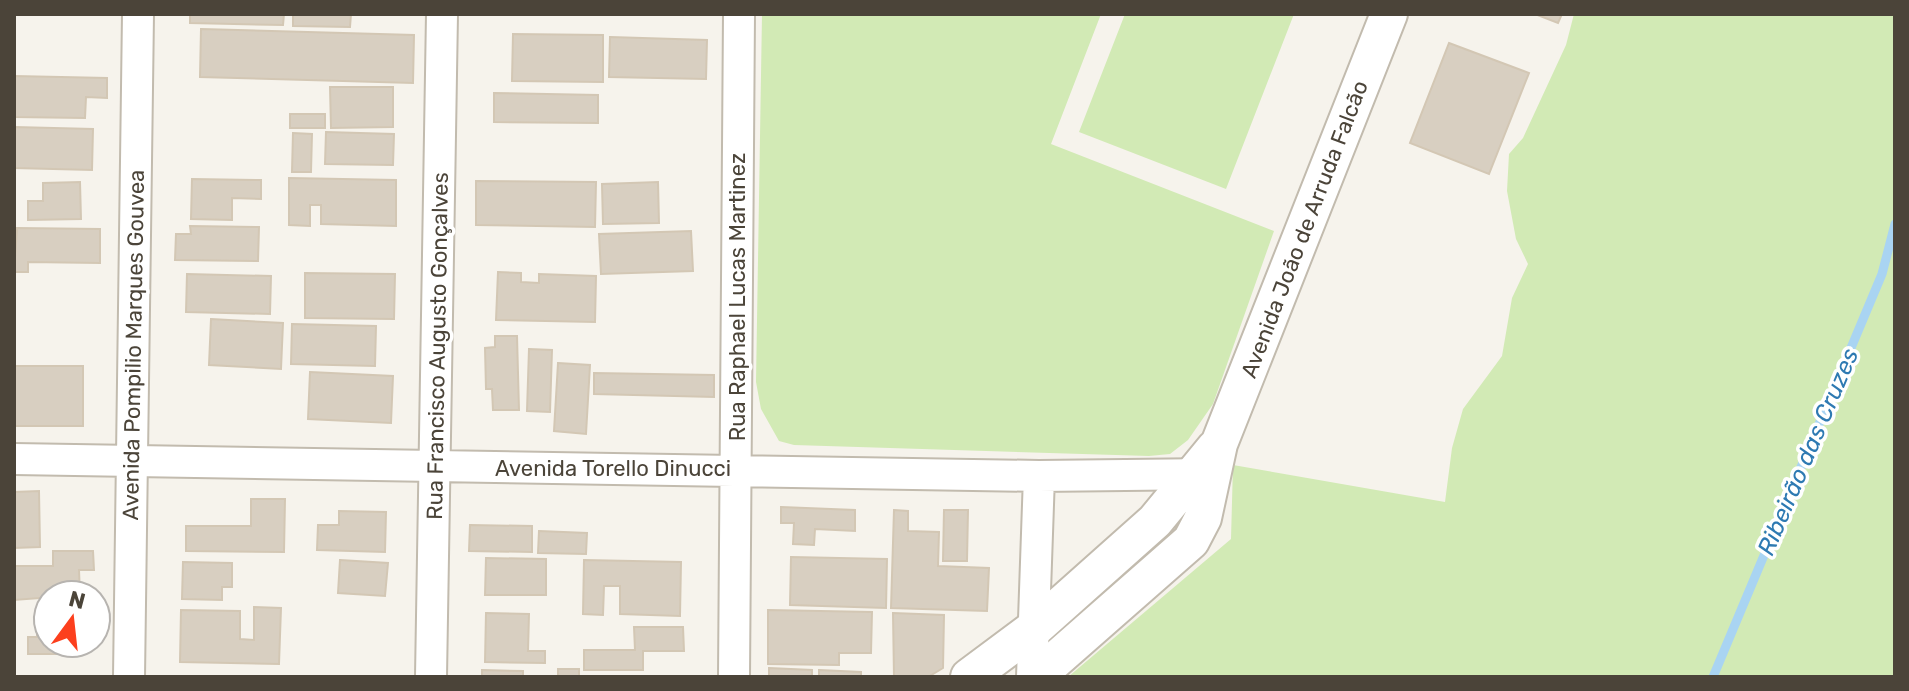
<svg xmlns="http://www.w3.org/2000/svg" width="1909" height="691" font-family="Rubik,sans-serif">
<rect width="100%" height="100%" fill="#f6f3ec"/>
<path fill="#d2eab5" d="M762 14H1101L1051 144 1274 231 1213 404 1188 440 1170 454 1149 456 794 445 779 441 761 409 756 382Z
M1125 14H1294L1226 189 1079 132Z
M1574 14H1895V677H1068L1231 539 1233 465 1445 502 1452 448 1463 409 1502 356 1512 298 1528 264 1516 239 1507 191 1509 154 1523 138 1566 45Z"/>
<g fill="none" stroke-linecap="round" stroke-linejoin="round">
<path stroke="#a9d4f2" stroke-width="9" d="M1713 677 1882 274 1895 224"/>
</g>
<path fill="#d8cfc1" stroke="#d3c7b4" stroke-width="2" d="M190 14H284L283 25 190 23Z
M293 14H351L350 27 293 26Z
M1535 14H1562L1558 23Z
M201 29 414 35 413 83 200 77Z
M513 34 603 35V82L512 81Z
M610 37 707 40 706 79 609 77Z
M1449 43 1529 73 1489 174 1410 143Z
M14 76 107 78V98L86 97 85 118 14 117Z
M330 87H393V127L331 128Z
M494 93 598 95V123L494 122Z
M290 114H325V128H290Z
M14 127 93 129 92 170 14 168Z
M326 132 394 134 393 165 325 164Z
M293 133 312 134 311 172H292Z
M289 178 396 180V226L321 224V205H310V226L289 225Z
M192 179 261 180V199L232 198V220L191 219Z
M476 181 596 182 595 227 476 225Z
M80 182 81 219 28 220V201H43V183Z
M658 182 659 223 603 224 602 184Z
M190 226 259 227 258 261 175 260 176 234H191Z
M17 228 100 229V263L28 262V272H14Z
M691 231 693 271 601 274 599 234Z
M498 272 521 273V282L539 283V274L596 276 595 322 496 320Z
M305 273 395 274 394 319 305 318Z
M187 274 271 276 270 314 186 312Z
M211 319 283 323 281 369 209 365Z
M292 324 376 326 375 366 291 364Z
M495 336H517L519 410H493L492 389H486L485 348 495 347Z
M529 349 552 350 550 412 527 411Z
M558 363 590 365 586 434 554 431Z
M14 366H83V426H14Z
M310 372 393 376 391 423 308 419Z
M594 373 714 375V397L594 394Z
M39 491 40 547 14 548V492Z
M251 499H285L284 552 186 551V526H251Z
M781 507 855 510V531L815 529 814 545 793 544 794 523H781Z
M894 510 908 511V531L939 532 938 566 989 568 987 611 891 608Z
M944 510H968L967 561H943Z
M339 511 386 512 385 552 317 550 318 525H339Z
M470 525 532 526V552L469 551Z
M539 531 587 533 586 554 538 553Z
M53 551H93L94 570H79L80 595 14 600V566H53Z
M791 557 887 559 886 608 790 605Z
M486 558 546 559V595H485Z
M340 560 388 563 385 596 338 593Z
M584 560 681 562 680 616 620 614V586H604L603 615 583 614Z
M183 562 232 563V587H222V600L182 599Z
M254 607 281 608 279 664 180 662 181 610 240 611V639L254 640Z
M768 610 872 612 871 653H839V665L768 664Z
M486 613 529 614 528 651H545V663L485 662Z
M893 613 944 615 943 668 928 677H894Z
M37 614H48V643H71V654H28V637H37Z
M634 627H683L684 651H643V670H584V650H635Z
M769 668 812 670V677H769Z
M558 669H579V677H558Z
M482 670 523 671V677H482Z
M819 670 861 672V677H819Z"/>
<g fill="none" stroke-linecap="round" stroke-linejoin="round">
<defs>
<path id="minor" d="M14 459 1039 476 1212 474
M129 677 138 14
M431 677 442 14
M734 677 739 14
M1032 677 1039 476"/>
<path id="tertiary" d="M969 677 1036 627 1155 521 1215 448
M1036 677 1191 541 1203 518 1219 444 1389 14"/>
</defs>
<use href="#minor" stroke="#c2bbae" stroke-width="34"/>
<use href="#tertiary" stroke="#c2bbae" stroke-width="40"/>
<use href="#minor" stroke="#fff" stroke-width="30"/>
<use href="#tertiary" stroke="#fff" stroke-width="36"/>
</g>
<g text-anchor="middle" stroke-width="7" stroke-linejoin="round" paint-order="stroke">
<g font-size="22" fill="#4b4439" stroke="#fff">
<text transform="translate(1304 229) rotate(-69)" y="8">Avenida João de Arruda Falcão</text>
<text transform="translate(737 297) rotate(-90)" y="8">Rua Raphael Lucas Martinez</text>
<text transform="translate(133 345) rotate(-89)" y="8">Avenida Pompilio Marques Gouvea</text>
<text transform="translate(437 346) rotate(-89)" y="8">Rua Francisco Augusto Gonçalves</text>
<text x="613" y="476">Avenida Torello Dinucci</text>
</g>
<g font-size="24" font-style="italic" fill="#2e7ab2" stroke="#fff">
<text transform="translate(1808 452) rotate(-67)" y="8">Ribeirão das Cruzes</text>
</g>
</g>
<rect width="1909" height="691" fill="none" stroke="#4b4439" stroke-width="32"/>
<g transform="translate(72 619) rotate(15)"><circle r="38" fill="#ffffff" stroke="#b7b4b0" stroke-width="2"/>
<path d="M0-6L14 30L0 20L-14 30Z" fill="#fc3f1d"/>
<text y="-12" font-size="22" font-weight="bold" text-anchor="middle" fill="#4b4439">N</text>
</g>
</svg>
